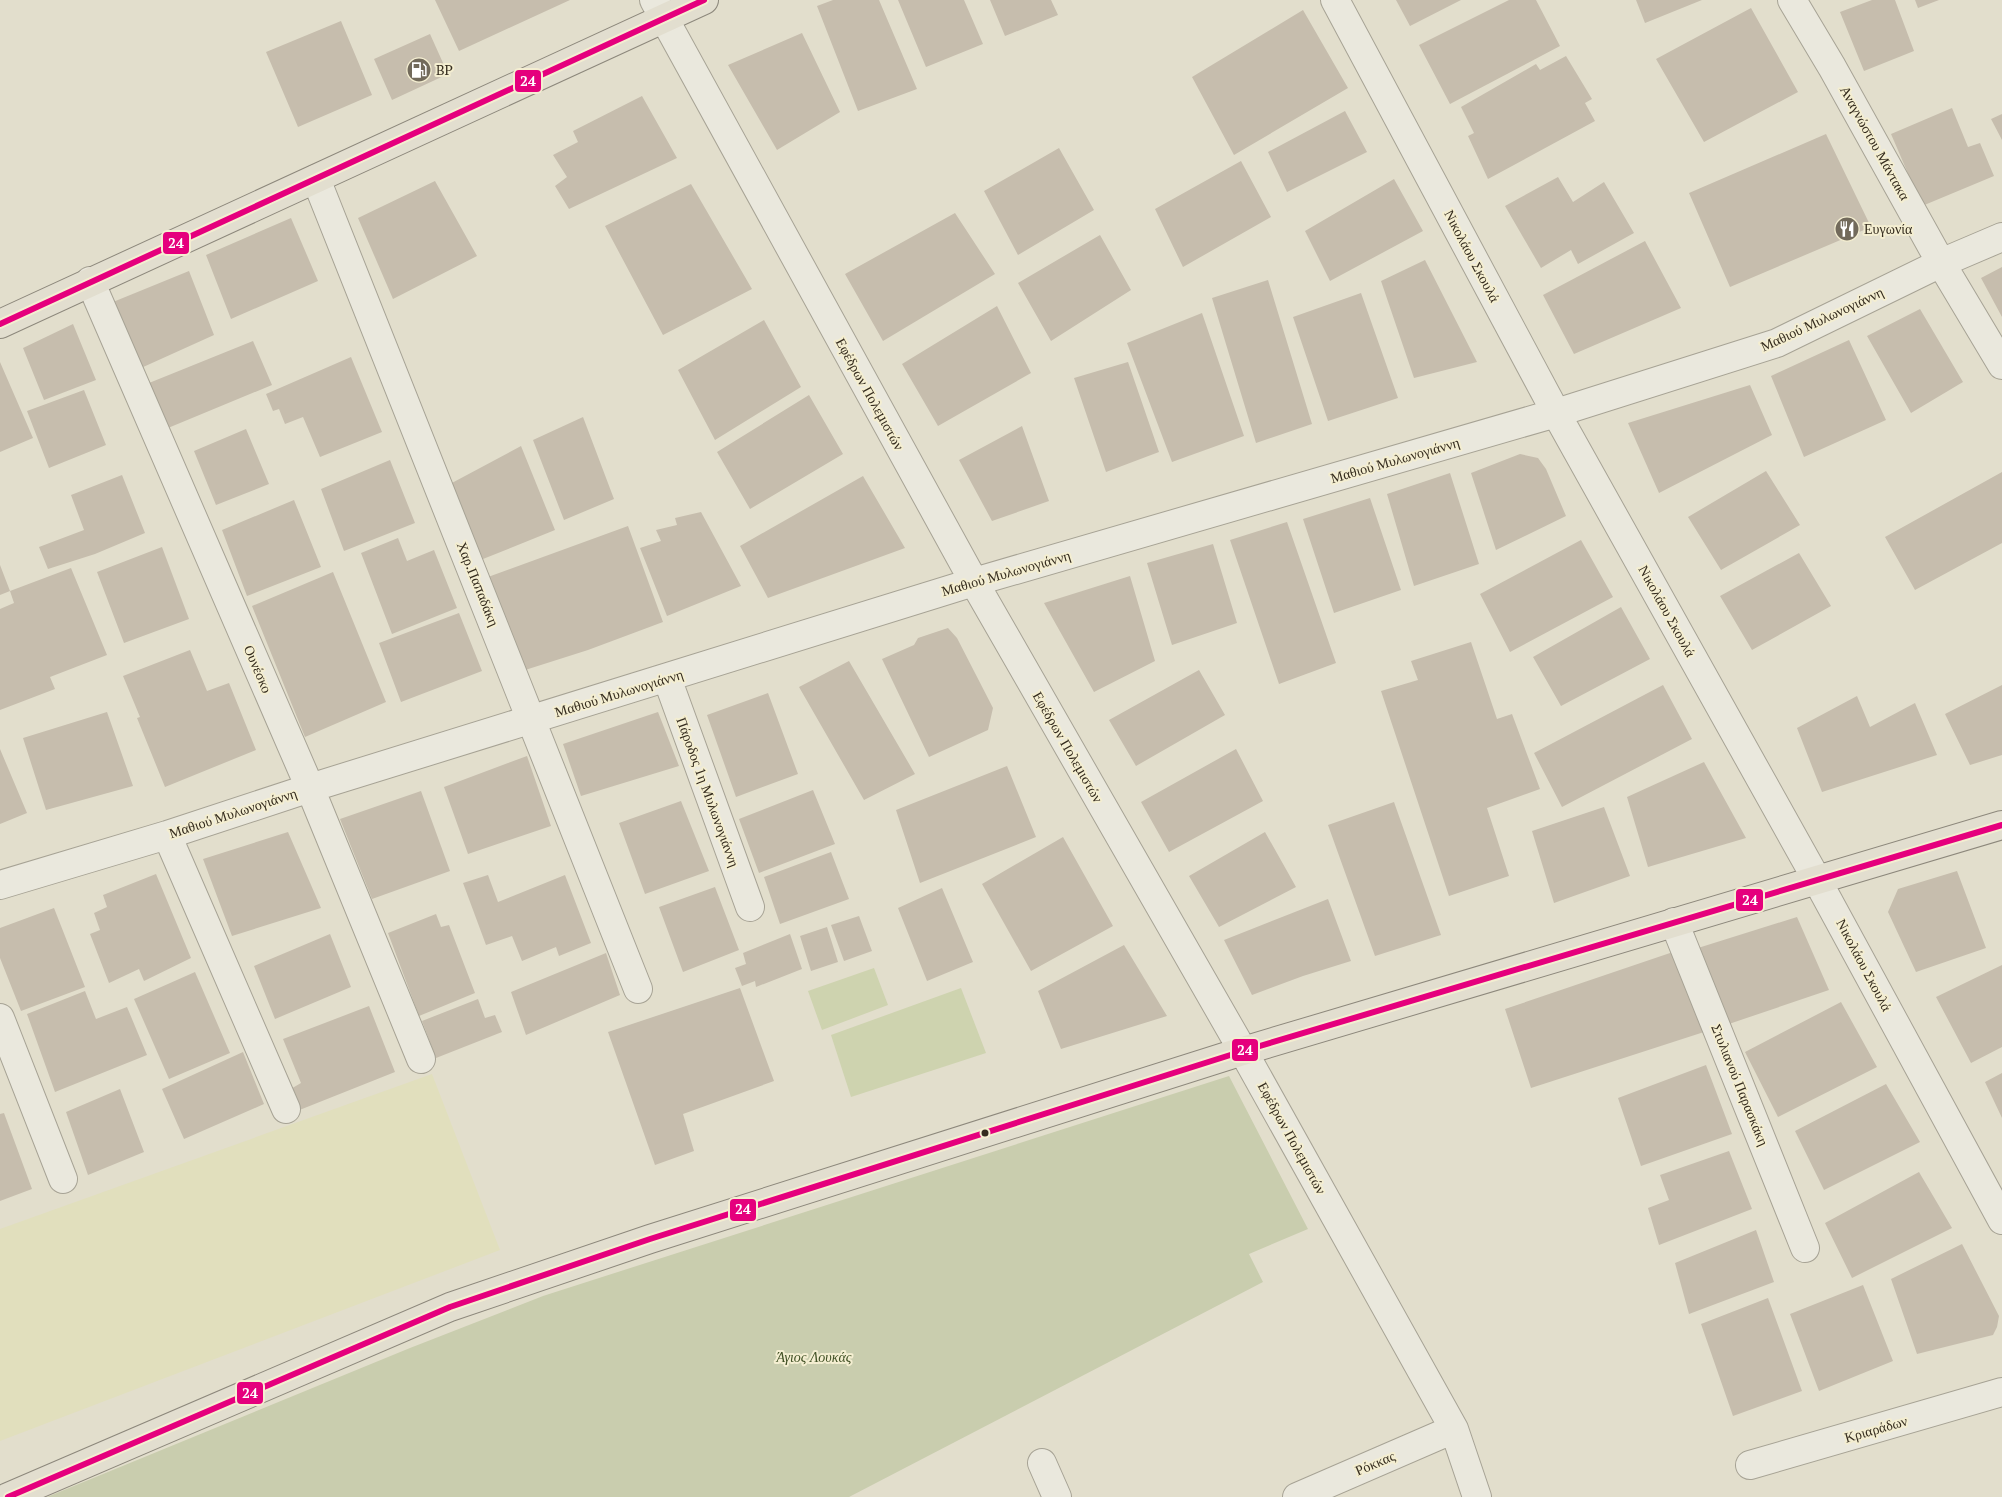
<svg xmlns="http://www.w3.org/2000/svg" width="2002" height="1497" font-family="'PT Serif',serif">
<rect width="100%" height="100%" fill="#e2decc"/>
<path fill="#e1dfbd" d="M432 1074 500 1250 0 1441V1229Z"/>
<path fill="#ced3af" d="M874 968 888 1005 822 1030 808 991Z
M961 988 986 1053 851 1097 831 1035Z"/>
<path fill="#c9cdae" d="M1229 1076 1308 1229 1249 1254 1263 1282 849 1497H47L410 1348 543 1296Z"/>
<path fill="#c6bdad" d="M435 0H570L459 51Z
M833 0H879L917 89 858 111 817 6Z
M898 0H964L983 44 926 67Z
M990 0H1051L1058 15 1005 36Z
M1396 0H1461L1410 26Z
M1509 0H1536L1560 46 1450 104 1419 45Z
M1636 0H1702L1645 23Z
M1872 0H1895L1914 51 1864 71 1840 12Z
M1915 0H1939L1918 8Z
M1751 8 1798 92 1704 142 1656 59Z
M1303 10 1348 88 1234 155 1192 77Z
M341 21 372 95 298 127 266 52Z
M802 33 840 112 777 150 728 65Z
M430 34 448 74 392 100 374 59Z
M1566 56 1592 99 1585 103 1595 121 1488 179 1468 136 1474 133 1461 107 1536 64 1540 70Z
M642 96 677 158 569 209 555 186 567 177 553 155 578 142 573 131Z
M1952 108 1968 147 1980 143 1994 176 1922 206 1891 134Z
M1345 111 1367 152 1287 192 1268 152Z
M2002 114V140L1991 119Z
M1826 134 1871 227 1730 287 1689 193Z
M1059 148 1094 210 1018 255 984 191Z
M1241 161 1271 217 1183 267 1155 209Z
M1558 177 1573 202 1604 182 1634 233 1578 264 1571 250 1541 268 1505 206Z
M1394 179 1423 231 1330 281 1305 231Z
M435 181 477 256 393 299 358 218Z
M691 184 752 289 663 335 605 226Z
M955 213 995 274 883 341 845 274Z
M291 218 318 281 231 319 206 255Z
M1100 235 1131 290 1051 341 1018 283Z
M1645 241 1681 308 1574 354 1543 295Z
M1425 260 1477 362 1414 378 1381 281Z
M2002 267V317L1981 278Z
M189 271 214 335 141 368 113 302Z
M1268 280 1312 424 1256 443 1212 298Z
M1361 293 1398 398 1328 421 1293 317Z
M997 306 1031 373 938 426 902 364Z
M1920 309 1963 382 1911 413 1867 336Z
M1202 313 1244 436 1172 462 1127 343Z
M764 320 801 387 715 440 678 370Z
M73 324 96 380 44 400 23 348Z
M1849 340 1886 420 1804 457 1771 376Z
M253 341 272 385 168 428 149 383Z
M351 357 382 432 320 457 303 417 285 424 279 409 273 411 266 394Z
M0 362 33 438 0 452Z
M1128 362 1159 452 1106 472 1074 378Z
M1750 385 1772 435 1659 493 1628 423Z
M84 390 106 445 49 468 27 411Z
M809 395 843 454 750 509 717 452Z
M583 417 614 499 564 520 533 440Z
M1022 426 1049 501 992 521 959 460Z
M246 429 269 484 216 505 194 451Z
M521 446 555 530 483 559 450 484Z
M1520 454 1538 458 1546 469 1566 516 1496 550 1471 473Z
M390 460 415 523 344 551 321 489Z
M1766 471 1800 525 1721 570 1688 517Z
M2002 472V543L1915 590 1885 537Z
M1450 473 1479 564 1414 586 1387 494Z
M122 475 145 533 95 554 48 569 39 547 84 530 71 495Z
M863 476 905 548 768 598 740 546Z
M1370 498 1401 590 1334 613 1303 519Z
M294 500 321 567 247 596 222 530Z
M701 512 741 586 667 616 640 548 661 541 656 530 677 525 675 518Z
M1287 522 1336 663 1279 684 1230 540Z
M628 526 663 622 588 650 522 671 488 577Z
M398 538 407 561 434 550 457 608 392 634 361 553Z
M1581 540 1613 597 1510 652 1480 594Z
M1213 544 1237 623 1172 645 1147 563Z
M162 547 189 619 124 643 97 572Z
M1799 553 1831 606 1752 650 1720 596Z
M0 565 10 591 0 595Z
M71 568 107 655 50 677 55 689 0 710V609L14 603 10 591Z
M333 572 386 702 305 737 252 606Z
M1130 576 1155 661 1094 692 1044 603Z
M1621 607 1650 659 1561 706 1533 657Z
M459 613 482 671 401 702 379 643Z
M948 628 957 638 993 708 988 730 929 757 882 659 914 645 918 638Z
M1471 642 1497 719 1512 714 1540 789 1487 808 1509 876 1449 896 1381 691 1418 680 1411 661Z
M190 650 207 691 229 683 256 750 165 787 137 718 140 717 123 676Z
M849 661 915 774 864 800 799 687Z
M1199 670 1225 715 1136 766 1109 720Z
M1663 685 1692 739 1562 807 1534 753Z
M2002 685V755L1970 765 1945 714Z
M768 693 798 774 736 797 707 715Z
M1857 696 1870 727 1915 703 1937 755 1822 792 1797 728Z
M107 712 133 786 46 810 23 738Z
M658 712 679 766 581 796 563 744Z
M0 749 27 813 0 824Z
M1236 749 1263 801 1169 852 1141 802Z
M527 756 551 826 468 854 444 787Z
M1704 762 1746 838 1648 867 1627 797Z
M1007 766 1036 837 920 883 896 810Z
M813 790 835 844 759 873 739 819Z
M421 791 450 871 372 899 340 819Z
M681 801 709 871 645 894 619 823Z
M1394 802 1441 935 1375 956 1328 825Z
M1604 807 1630 876 1554 903 1532 831Z
M288 832 321 908 232 936 203 859Z
M1265 832 1296 887 1219 927 1189 876Z
M1063 837 1113 926 1031 971 982 884Z
M831 852 849 899 780 924 764 877Z
M1957 871 1986 948 1916 972 1888 912 1898 889Z
M156 874 191 958 144 981 139 969 109 983 90 934 100 930 94 913 107 907 103 895Z
M488 875 498 902 565 875 591 943 559 956 556 947 522 961 512 936 486 945 463 883Z
M715 887 739 950 683 972 659 907Z
M942 888 973 962 927 981 898 908Z
M1328 899 1351 961 1303 976 1252 995 1224 940Z
M54 908 85 987 21 1011 0 958V928Z
M436 914 441 927 449 925 475 993 419 1016 388 933Z
M859 916 872 951 844 961 831 925Z
M1797 917 1829 990 1726 1025 1698 948Z
M827 927 838 962 811 971 800 936Z
M330 934 351 987 275 1019 254 966Z
M790 934 802 969 756 987 755 981 742 986 735 968 746 964 743 953Z
M1124 945 1167 1016 1061 1049 1038 991Z
M1673 952 1704 1032 1531 1088 1505 1009Z
M606 953 620 995 526 1035 511 992Z
M2002 965V1047L1971 1063 1936 997Z
M195 972 230 1053 169 1079 134 999Z
M740 988 774 1081 683 1114 694 1151 655 1165 608 1032Z
M85 991 96 1019 127 1007 147 1055 55 1092 27 1014Z
M478 999 485 1018 495 1015 502 1032 436 1058 422 1021Z
M1841 1002 1877 1067 1778 1117 1745 1052Z
M369 1006 395 1072 297 1111 289 1090 301 1083 283 1039Z
M243 1052 264 1104 184 1139 162 1089Z
M1706 1065 1732 1134 1641 1166 1618 1098Z
M2002 1073V1118L1985 1082Z
M1886 1084 1920 1142 1824 1190 1795 1131Z
M120 1089 144 1152 88 1175 66 1112Z
M4 1113 32 1189 0 1201V1114Z
M1729 1151 1752 1209 1659 1245 1648 1208 1669 1200 1660 1175Z
M1919 1172 1952 1228 1852 1278 1825 1223Z
M1756 1230 1774 1282 1689 1314 1675 1263Z
M1962 1244 1999 1316 1997 1327 1993 1335 1917 1354 1891 1279Z
M1863 1285 1893 1361 1819 1391 1790 1314Z
M1768 1298 1802 1391 1733 1416 1701 1324Z"/>
<g fill="none" stroke-linecap="round" stroke-linejoin="round">
<defs>
<path id="minor" d="M654 0 974 582 1243 1051 1454 1429 1477 1497
M1335 0 1556 413 1817 880 2002 1220
M1792 0 1832 67 1941 263 2002 365
M316 179 638 989
M90 281 310 788 421 1059
M667 678 750 907
M167 835 286 1109
M0 885 167 835 310 788 974 582 1556 413 1777 343 1941 263 2002 237
M1674 922 1805 1248
M0 1018 63 1179
M1042 1463 1057 1497
M1750 1465 2002 1392
M1297 1497 1454 1429"/>
<path id="major" d="M0 324 704 0
M8 1497 450 1307 650 1239 1243 1051 2002 825"/>
</defs>
<use href="#minor" stroke="#a7a395" stroke-width="30"/>
<use href="#major" stroke="#8d887c" stroke-width="30"/>
<use href="#minor" stroke="#eae8dd" stroke-width="28"/>
<use href="#major" stroke="#e2decf" stroke-width="28"/>
<defs>
<path id="bus-1" d="M0 324 704 0
M8 1497 450 1307 650 1239 1243 1051 2002 825"/>
</defs>
<use href="#bus-1" stroke="#f4eed1" stroke-width="10"/>
<use href="#bus-1" stroke="#e5007d" stroke-width="6"/>
</g>
<defs>
<symbol id="fuel-disc" viewBox="-11 -11 22 22"><circle r="9.5" fill="#726a5b" stroke="#f4eed1"/><path d="M-5.5-6h7V0h2V4h1.3V-2.5L3-4.5l.8-.8L6-3V5H2.5V1h-1V6h-7ZM-4.2-4.7v3.2H.2V-4.7Z" fill="#fff"/></symbol>
<symbol id="restaurant-disc" viewBox="-11 -11 22 22"><circle r="9.5" fill="#726a5b" stroke="#f4eed1"/><path d="M-5-6h1v4h1v-4h1v4h1v-4h1v5L-1.5 .5V6h-2V.5L-5-1ZM5-6V6H3V1.5H1.5Q1.5-4 5-6Z" fill="#fff"/></symbol>
</defs>
<g fill-rule="evenodd">
<use href="#fuel-disc" x="405" y="56" width="28" height="28"/>
<use href="#restaurant-disc" x="1833" y="215" width="28" height="28"/>
</g>
<circle fill="#352c1e" stroke="#f4eed1" stroke-width="2" cx="985" cy="1133" r="4.5"/>
<g text-anchor="middle" stroke-width="4" stroke-linejoin="round" paint-order="stroke">
<g font-size="14" fill="#352c1e" stroke="#f4eed1" text-anchor="start">
<text x="436" y="75">BP</text>
<text x="1864" y="234">Ευγωνία</text>
</g>
<g font-size="14" fill="#352c1e" stroke="#f4eed1">
<text transform="translate(1875 143) rotate(61)" y="5">Αναγνώστου Μάντακα</text>
<text transform="translate(1472 256) rotate(62)" y="5">Νικολάου Σκουλά</text>
<text transform="translate(1822 319) rotate(-25)" y="5">Μαθιού Μυλωνογιάννη</text>
<text transform="translate(870 394) rotate(61)" y="5">Εφέδρων Πολεμιστών</text>
<text transform="translate(1395 460) rotate(-16)" y="5">Μαθιού Μυλωνογιάννη</text>
<text transform="translate(1006 573) rotate(-16)" y="5">Μαθιού Μυλωνογιάννη</text>
<text transform="translate(478 584) rotate(68)" y="5">Χαρ.Παπαδάκη</text>
<text transform="translate(1667 611) rotate(61)" y="5">Νικολάου Σκουλά</text>
<text transform="translate(258 669) rotate(67)" y="5">Ουνέσκο</text>
<text transform="translate(619 693) rotate(-17)" y="5">Μαθιού Μυλωνογιάννη</text>
<text transform="translate(1068 747) rotate(60)" y="5">Εφέδρων Πολεμιστών</text>
<text transform="translate(708 792) rotate(70)" y="5">Πάροδος 1η Μυλωνογιάννη</text>
<text transform="translate(233 813) rotate(-18)" y="5">Μαθιού Μυλωνογιάννη</text>
<text transform="translate(1864 965) rotate(62)" y="5">Νικολάου Σκουλά</text>
<text transform="translate(1740 1085) rotate(68)" y="5">Στυλιανού Παρασκάκη</text>
<text transform="translate(1292 1138) rotate(61)" y="5">Εφέδρων Πολεμιστών</text>
<text transform="translate(1876 1429) rotate(-16)" y="5">Κριαράδων</text>
<text transform="translate(1375 1463) rotate(-23)" y="5">Ρόκκας</text>
</g>
<g font-size="14" font-style="italic" fill="#415125" stroke="#f4eed1">
<text x="814" y="1362">Άγιος Λουκάς</text>
</g>
</g>
<g stroke="#f4eed1" stroke-width="2">
<rect x="514" y="69" width="28" height="24" rx="5" fill="#e5007d"/>
<rect x="162" y="231" width="28" height="24" rx="5" fill="#e5007d"/>
<rect x="1735" y="888" width="29" height="24" rx="5" fill="#e5007d"/>
<rect x="1231" y="1038" width="28" height="24" rx="5" fill="#e5007d"/>
<rect x="729" y="1198" width="28" height="24" rx="5" fill="#e5007d"/>
<rect x="236" y="1381" width="28" height="24" rx="5" fill="#e5007d"/>
</g>
<g font-size="14" text-anchor="middle" font-weight="bold" fill="#fff">
<text x="528" y="86">24</text>
<text x="176" y="248">24</text>
<text x="1750" y="905">24</text>
<text x="1245" y="1055">24</text>
<text x="743" y="1214">24</text>
<text x="250" y="1398">24</text>
</g>
</svg>
